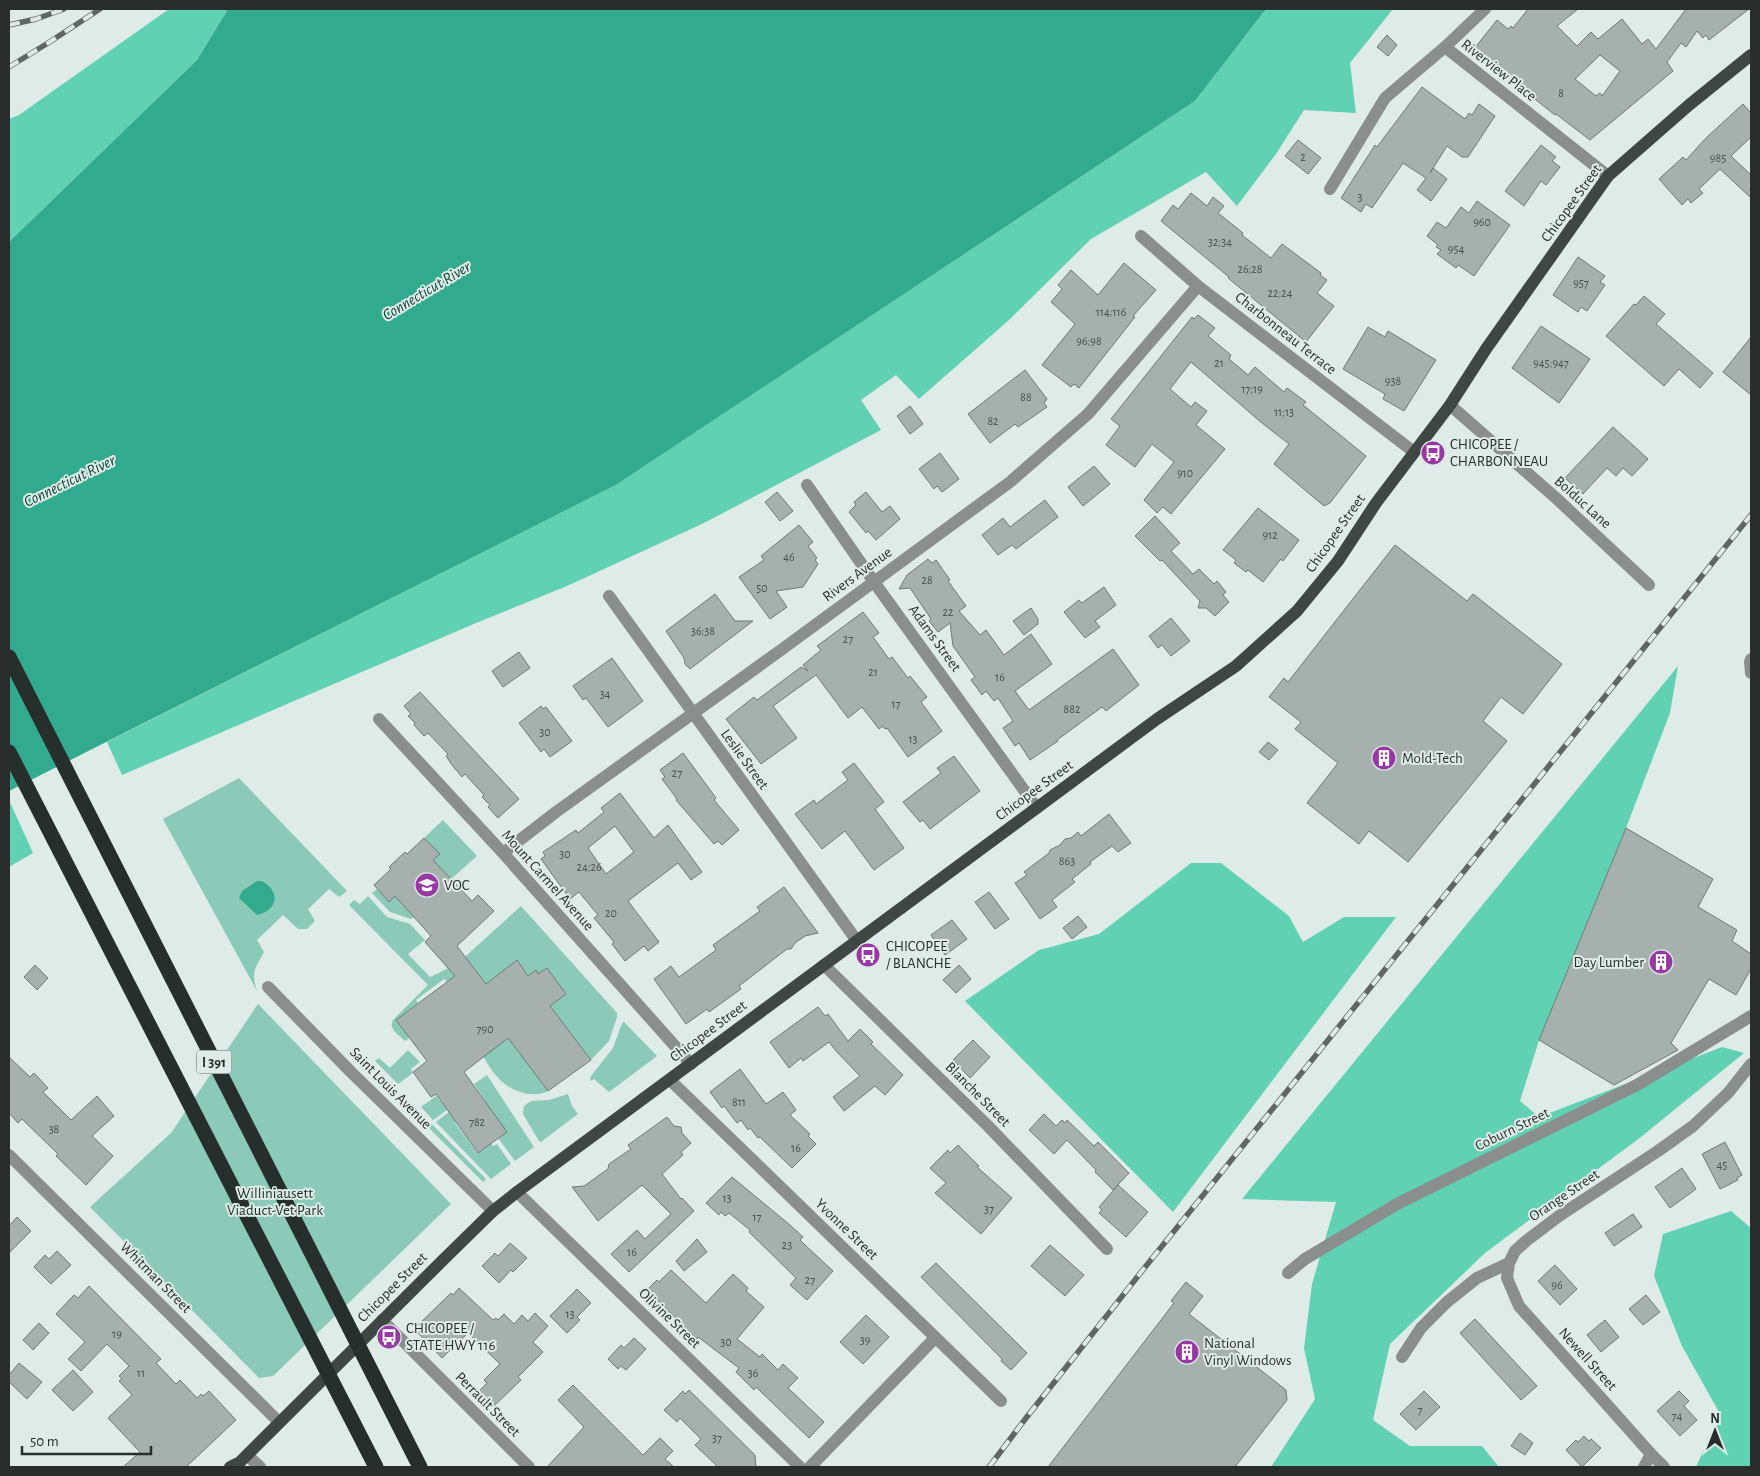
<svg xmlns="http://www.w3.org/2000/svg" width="1760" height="1476" font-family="'Alegreya Sans',sans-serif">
<rect width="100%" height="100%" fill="#dfebe7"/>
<path fill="#8acab6" d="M239 778 347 891 339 897 329 889 308 909 315 921 307 929H298L283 915 257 940 264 952C255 969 251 971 257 991L163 819Z
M443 820 477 856 451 879 433 860 440 854 424 838Z
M377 889 389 902 395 896 414 917 411 919 390 912 372 893Z
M368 896 387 917 410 924 425 940 408 954 430 977 457 964 521 906 617 1013V1017L609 1041 591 1060 550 1006 566 994 547 968 538 974 536 971 528 976 517 960 486 984 471 964 447 982 444 979 416 1000 418 1003 396 1020 409 1038 405 1041C399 1035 388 1029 393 1020L428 985 349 905 354 900 360 904Z
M258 1004 451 1204 273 1376 259 1378 90 1207 171 1133Z
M624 1022 657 1056 609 1092 594 1079 590 1081 591 1076 613 1048 622 1023Z
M508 1038 548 1091C533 1099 511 1091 500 1080 493 1073 488 1064 483 1056Z
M408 1050 420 1062 411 1069 413 1073 398 1084 375 1061 379 1058 390 1068Z
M487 1075 534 1147 515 1161 498 1138 484 1102 485 1100 474 1084Z
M568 1094 572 1106 578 1114 541 1142 539 1141 523 1114 524 1106 531 1101 549 1100Z
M436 1096 447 1110 433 1120 421 1107Z
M415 1107 486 1179 483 1182 414 1113 413 1109Z
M449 1112 456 1121 455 1123 477 1153 491 1143 493 1146 497 1144 511 1164 491 1179 436 1122Z"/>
<path fill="#61d1b3" d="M169 9H228L197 60 9 242V119L19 115Z
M1266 9H1393L1350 63 1356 113 1304 110 1276 154 1237 206 1206 172 1091 239 1009 320 919 399 896 375 861 400 881 430 704 523 567 586 476 623 122 775 107 742 616 485 1195 101Z
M1678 666 1670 713 1626 828 1539 1040 1520 1101 1539 1117 1722 1047 1744 1053 1641 1137 1485 1253 1390 1344 1373 1420 1410 1446H1482L1499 1467H1271L1315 1399 1304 1348 1312 1284 1336 1202 1242 1199Z
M9 800 33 853 9 867Z
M1191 863H1221L1289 916 1303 942 1344 917H1396L1173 1212 965 1001 1039 950 1099 934Z
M1731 1211 1751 1228V1467H1696L1720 1414 1682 1346 1654 1276 1663 1234Z"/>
<path fill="#32aa8d" d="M228 9H1266L1195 101 616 485 9 791V242L197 60Z
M257 881H262C281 892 278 910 257 915L239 898 242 891Z"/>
<path fill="#a6b1ae" stroke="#6f7a76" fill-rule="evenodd" d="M1528 9H1578L1557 26 1577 46 1591 32 1598 39 1622 19 1642 44 1648 39 1656 49 1686 9H1749L1709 40 1706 35 1703 38 1697 31 1686 47 1681 43 1667 62 1673 71 1590 140 1556 114 1555 115 1473 50 1497 20 1508 29 1511 26 1513 28ZM1600 55 1620 71 1602 96 1600 93 1596 96 1575 79Z
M1387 35 1397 45 1388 56 1377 47Z
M1422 87 1465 119 1469 113 1472 115 1479 104 1495 116 1468 157H1462L1447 146 1430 173 1433 168 1447 179 1431 201 1417 190 1426 178 1403 163 1372 208 1366 204 1361 212 1341 198 1375 145 1377 147Z
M1743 104 1751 113V137L1731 156 1751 175V198L1720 169 1699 189 1703 193 1691 203 1688 199 1682 205 1659 179 1683 157 1686 160 1706 138Z
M1298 140 1321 158 1308 174 1285 156Z
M1541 145 1556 157 1552 161 1560 167 1546 185 1541 181 1524 206 1505 191Z
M1191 193 1207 206 1213 197 1224 206 1218 213 1243 233 1242 235 1271 258 1282 244 1321 273 1320 275 1327 280 1317 293 1334 306 1306 342 1228 278 1229 277 1161 221 1173 205 1178 209Z
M1477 201 1510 225 1474 276 1458 265 1456 268 1437 254 1441 250 1436 247 1438 245 1427 236 1437 222 1446 228 1461 207 1469 213Z
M1578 257 1605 276 1600 282 1605 285 1587 311 1581 307 1578 312 1553 295Z
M1124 263 1156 290 1133 316 1135 317 1079 388 1074 384 1071 387 1042 365 1075 324 1051 302 1062 289 1058 285 1071 270 1098 295Z
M1644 296 1665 314 1656 324 1713 373 1700 388 1679 369 1664 386 1606 336 1634 304 1636 305Z
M1198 315 1215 328 1208 336 1231 355 1229 359 1248 375 1255 367 1284 392 1287 388 1306 402 1303 405 1366 456 1330 503 1324 506 1274 464 1289 444 1262 423 1191 362 1170 389 1191 407 1195 402 1207 411 1196 425 1225 449 1171 514 1163 507 1157 513 1144 500 1174 462 1152 444 1135 467 1106 445 1120 426 1111 419 1192 317 1194 319Z
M1541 326 1590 359 1559 403 1512 368Z
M1368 327 1385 337 1388 331 1436 360 1404 411 1383 399 1385 394 1343 369Z
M1751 337V395L1723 372Z
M1025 370 1047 399 1044 403 1047 407 1018 427 1015 424 990 443 968 414Z
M910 406 923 424 910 434 897 416Z
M1613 427 1648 459 1632 476 1623 468 1616 476 1607 468 1583 494 1565 478Z
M940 453 959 479 942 492 937 486 934 489 919 469Z
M1094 466 1110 484 1083 506 1068 487Z
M777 492 793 511 780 521 765 502Z
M866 492 882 512 890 506 900 519 876 540 868 531 866 533 849 512 856 505 854 502Z
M1045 500 1058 517 1016 549 1012 545 998 555 982 535 1003 518 1010 527Z
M1258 508 1299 540 1283 561 1281 559 1263 582 1248 570 1246 572 1234 563 1236 560 1223 550Z
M1155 516 1180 543 1171 551 1193 574 1199 569 1214 584 1217 581 1226 592 1223 595 1229 602 1215 616 1206 608H1198L1200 601 1162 560 1160 561 1135 536Z
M799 525 813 542 808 546 817 558 815 560 818 564 803 587 776 591 787 607 770 619 739 577 764 560 761 556Z
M1395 545 1467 601 1473 594 1562 664 1523 714 1501 697 1483 721 1507 741 1408 862 1369 831 1359 844 1307 803 1338 763 1295 729 1301 722 1269 697 1284 678 1288 682Z
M928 559 932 563 936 560 950 580 948 581 966 606 959 611 980 635 986 630 1004 655 1031 634 1052 664 1015 691 1029 710 1113 649 1139 685 1106 711 1102 707 1057 740 1058 741 1030 760 1019 743 1015 746 1003 728 1013 721 998 698 994 701 986 691 982 695 971 680 975 677 953 646 950 623 938 632 929 621 931 619 910 588 899 589 907 575Z
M1104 587 1116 605 1095 621 1100 627 1085 638 1064 612 1079 600 1082 603Z
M715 594 735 621H753L690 669 685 664 684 658 666 631Z
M1031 608 1038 619V624L1024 635 1013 621Z
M863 612 879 633 873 637 889 659 892 657 908 678 910 676 927 697 921 702 942 731 908 757 887 728 885 729 883 726 879 729 862 707 848 718 816 675 773 706 797 738 761 764 726 719 754 697 757 700 801 667 808 671 803 665 821 650 817 646Z
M1171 618 1190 641 1171 656 1162 645 1158 648 1149 636Z
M519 652 530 668 503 687 492 671Z
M612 658 643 701 608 727 586 698 583 700 573 686Z
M420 692 519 799 498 818 488 807 490 805 482 797 484 795 465 774 462 777 452 765 446 756 448 754 428 733 424 736 414 725 415 723 408 716 411 714 404 706Z
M541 706 543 709 546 707 572 741 550 757 544 749 541 752 519 723Z
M1268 742 1278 750 1269 760 1259 752Z
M683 753 716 798 714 800 739 830 722 845 718 841 714 844 676 800 677 799 662 779 665 777 660 770Z
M954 756 980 791 930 829 923 820 920 822 903 802 941 773 937 768Z
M854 763 884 802 875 809 904 848 874 870 845 831 822 849 795 814 814 800 816 804 848 780 842 772Z
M620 793 654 838 668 825 702 872 691 880 678 863 628 901 659 942 648 951 644 946 625 961 612 944 614 942 594 918 598 915 579 892 570 899 541 859 545 856 543 852 576 830 578 833 604 812 601 808ZM615 826 634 852 606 874 588 848Z
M1109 814 1131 843 1118 852 1112 846 1090 862 1091 864 1072 879 1075 882 1052 900 1057 907 1040 919 1015 883 1027 875 1024 872 1049 853 1050 850 1060 845 1065 839 1071 838 1078 832 1081 836Z
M1626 828 1713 879 1698 907 1737 930 1732 941 1751 954V969L1736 995 1709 979 1671 1043 1678 1050 1614 1085 1539 1040Z
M424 838 440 854 433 860 472 901 478 895 494 911 457 946 486 984 517 960 528 976 536 970 538 974 547 968 566 994 550 1006 591 1060 548 1091 508 1038 464 1072 507 1132 478 1153 436 1094 431 1097 413 1072 427 1061 396 1020 455 976 425 942 431 936 395 896 389 902 374 885 391 869 389 867 405 852 407 854Z
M784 887 818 933 805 936 795 943 791 949H787L739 986 741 989 709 1012 707 1009 686 1024 654 979 671 966 679 977 716 950 713 945 760 911 757 907Z
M989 892 1009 919 995 929 975 902Z
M1078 916 1087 927 1072 939 1063 928Z
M952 920 967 939 945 955 931 935Z
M35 965 48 978 37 990 24 977Z
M959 965 971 979 956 993 943 980Z
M818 1007 825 1016 828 1014 848 1041 860 1029 873 1042 871 1044 903 1075 885 1095 875 1086 844 1111 833 1097 860 1076 836 1051 829 1042 803 1061 801 1058 789 1068 770 1042Z
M973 1040 990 1057 970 1078 953 1060Z
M9 1057 30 1077 34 1073 48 1088 43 1092 71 1120 97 1096 114 1116 92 1136 113 1156 86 1185 56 1156 58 1154 22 1119 18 1123 9 1113Z
M740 1069 766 1104 783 1092 796 1110 790 1115 810 1134 808 1136 816 1144 792 1168 760 1137 758 1138 750 1128 748 1130 741 1120 737 1123 724 1106 722 1108 710 1092Z
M1044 1114 1056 1126 1062 1120 1065 1123 1067 1120 1094 1146 1098 1142 1129 1173 1113 1190 1095 1172 1096 1170 1067 1140 1054 1154 1029 1130Z
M667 1117 674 1126 681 1127 682 1133 691 1143 681 1152 683 1155 662 1174 681 1199 682 1198 694 1211 629 1272 611 1254 637 1230 645 1239 671 1214 642 1185 598 1221 572 1187 584 1186 608 1169 609 1164 631 1149 628 1145Z
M1725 1142 1742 1175 1737 1178 1738 1180 1720 1189 1702 1154Z
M958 1145 979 1166 977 1167 1012 1198 981 1234 935 1193 946 1183 930 1168 948 1150 950 1153Z
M1682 1168 1696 1189 1670 1208 1655 1187Z
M732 1177 790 1225 803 1237 800 1240 804 1244 833 1271 807 1300 790 1285 796 1278 749 1232 750 1230 729 1213 725 1216 721 1212 719 1215 706 1203Z
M1118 1185 1148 1212 1126 1237 1099 1213 1102 1210 1099 1207Z
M1633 1214 1642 1227 1614 1246 1605 1233Z
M17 1217 31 1231 9 1253V1226Z
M697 1239 707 1252 684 1271 676 1261Z
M510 1243 527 1258 513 1272 511 1270 499 1283 482 1266 495 1253 498 1256Z
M1050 1245 1084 1275 1065 1296 1031 1266Z
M57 1251 71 1265 51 1284 34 1267 45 1255 49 1259Z
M936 1263 1027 1353 1011 1370 1001 1361 1002 1359 921 1277Z
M1555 1265 1577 1289 1560 1305 1538 1281Z
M671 1270 706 1303 733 1274 748 1288 746 1291 764 1307 737 1339 760 1357 762 1354 778 1370 783 1364 798 1378 788 1388 824 1422 809 1438 756 1387 754 1390 736 1372 739 1368 698 1337 697 1339 647 1290 657 1280 659 1282Z
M1186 1282 1203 1296 1189 1314 1286 1390 1287 1400 1235 1467H1048L1174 1303 1171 1301Z
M89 1286 161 1359 156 1363 176 1384 180 1380 197 1398 201 1394 203 1396 209 1391 236 1420 186 1467H123L140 1452 108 1418 132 1395 119 1381 122 1379 119 1376 129 1366 107 1344 81 1371 68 1359 85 1342 56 1314 74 1295 78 1298Z
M459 1288 493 1320 496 1318 498 1320 504 1314 514 1324 522 1315 528 1321 535 1313 548 1326 533 1342 543 1352 518 1377 521 1380 494 1406 479 1391 487 1383 484 1380 500 1364 468 1333 442 1358 416 1331 417 1326 451 1293 453 1295Z
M577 1289 591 1303 577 1317 580 1320 567 1333 550 1316Z
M1646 1295 1660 1312 1643 1325 1629 1309Z
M866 1315 889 1337 863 1364 840 1342Z
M1475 1319 1537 1386 1521 1400 1460 1333Z
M1605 1320 1619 1337 1601 1352 1587 1335Z
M39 1323 49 1333 33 1350 23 1340Z
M634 1338 646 1349 626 1370 621 1366 618 1369 608 1359 621 1345 624 1348Z
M19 1363 42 1382 27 1399 9 1382V1375Z
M73 1370 93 1392 73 1411 52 1390Z
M573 1385 643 1455 660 1438 673 1451 665 1459 674 1467H547L584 1427 558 1400Z
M689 1390 755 1455 756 1467H718L695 1445 701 1439 680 1418 677 1422 664 1410 683 1391 685 1394Z
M1424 1391 1440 1407 1416 1430 1400 1414Z
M1679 1391 1689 1401 1684 1406 1697 1420 1680 1436 1657 1411Z
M1520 1433 1533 1443 1525 1455 1511 1446Z
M1584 1436 1589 1441 1591 1439 1601 1448 1582 1467 1566 1450 1576 1440 1578 1442Z"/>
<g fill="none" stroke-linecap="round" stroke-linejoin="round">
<path stroke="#8a8f8d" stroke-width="12" d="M1445 47 1485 9
M1330 189 1385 98 1445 47 1608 176
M1141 236 1198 286 1414 452
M1450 405 1556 498 1649 585
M807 485 874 582 1037 808
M609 596 857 941
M1751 659 1750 662 1751 673
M379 719 503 853 691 1064
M503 853 556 812 781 650 1010 482 1088 414 1198 286
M824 965 988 1126 1107 1249
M268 987 350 1071 493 1211
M670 1080 1001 1401
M9 1155 279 1422
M517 1192 800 1467
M1509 1263 1507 1278 1519 1306 1651 1454 1664 1467
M1288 1273 1305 1259 1397 1204 1637 1085 1751 1016
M382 1320 529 1467
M1402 1357 1421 1328 1447 1302 1477 1278 1509 1263 1515 1251 1526 1241 1559 1216 1658 1151 1693 1126 1728 1093 1751 1064
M247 1455 260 1467
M810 1467 935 1338
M1644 1467 1651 1454"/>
<path stroke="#3f4744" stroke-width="12" d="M230 1467 240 1462 441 1262 493 1211 517 1192 1157 719 1236 666 1297 611 1338 561 1376 503 1450 405 1486 349 1608 176 1689 105 1751 55"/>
<defs>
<path id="rail" d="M9 25 36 19 64 9
M9 67 48 43 100 9
M989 1467 1026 1418 1142 1271 1751 515"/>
</defs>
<use href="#rail" stroke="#5f6663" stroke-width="5.5"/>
<use href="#rail" stroke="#dfebe7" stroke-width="4" stroke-dasharray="11" stroke-linecap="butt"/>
<path stroke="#262f2c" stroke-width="15" d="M9 657 420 1467
M9 752 376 1467"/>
</g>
<defs>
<symbol id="bus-disc" viewBox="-11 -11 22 22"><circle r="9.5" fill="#9739a2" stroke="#dfebe7"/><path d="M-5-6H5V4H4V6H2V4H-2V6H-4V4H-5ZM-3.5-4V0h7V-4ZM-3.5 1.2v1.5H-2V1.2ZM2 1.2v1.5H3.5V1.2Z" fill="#fff"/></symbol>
<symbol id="building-disc" viewBox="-11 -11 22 22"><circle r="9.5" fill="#9739a2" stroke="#dfebe7"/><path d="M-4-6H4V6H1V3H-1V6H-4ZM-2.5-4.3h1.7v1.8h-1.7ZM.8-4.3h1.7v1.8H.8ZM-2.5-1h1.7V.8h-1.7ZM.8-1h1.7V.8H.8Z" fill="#fff"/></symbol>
<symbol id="school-disc" viewBox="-11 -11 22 22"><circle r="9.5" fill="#9739a2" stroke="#dfebe7"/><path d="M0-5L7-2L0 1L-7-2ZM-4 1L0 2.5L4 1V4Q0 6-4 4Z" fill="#fff"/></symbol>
</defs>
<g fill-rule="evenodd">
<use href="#bus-disc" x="1419" y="439" width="28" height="28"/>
<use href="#building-disc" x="1370" y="744" width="28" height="28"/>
<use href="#school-disc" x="413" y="871" width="28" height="28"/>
<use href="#bus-disc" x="854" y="941" width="28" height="28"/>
<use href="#building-disc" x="1647" y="948" width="28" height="28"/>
<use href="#bus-disc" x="375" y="1323" width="28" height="28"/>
<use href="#building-disc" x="1173" y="1338" width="28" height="28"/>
</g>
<g text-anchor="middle" stroke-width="4" stroke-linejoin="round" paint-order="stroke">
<g font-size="12" fill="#484f4c">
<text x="1561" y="97">8</text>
<text x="1303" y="161">2</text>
<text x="1718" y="162">985</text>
<text x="1360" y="201">3</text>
<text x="1482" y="226">960</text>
<text x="1220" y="246">32;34</text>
<text x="1456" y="253">954</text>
<text x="1250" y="273">26;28</text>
<text x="1581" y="287">957</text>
<text x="1280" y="297">22;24</text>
<text x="1111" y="316">114;116</text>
<text x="1089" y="345">96;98</text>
<text x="1219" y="367">21</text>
<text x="1551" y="367">945;947</text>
<text x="1393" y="385">938</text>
<text x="1252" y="393">17;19</text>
<text x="1026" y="401">88</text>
<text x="1284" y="416">11;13</text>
<text x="993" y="425">82</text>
<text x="1185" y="477">910</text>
<text x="1270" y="539">912</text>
<text x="789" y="561">46</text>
<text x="927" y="584">28</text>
<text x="762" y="592">50</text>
<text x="948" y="616">22</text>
<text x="703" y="635">36;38</text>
<text x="848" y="643">27</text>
<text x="873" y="676">21</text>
<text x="1000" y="681">16</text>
<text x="605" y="698">34</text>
<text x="896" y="708">17</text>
<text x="1072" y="713">882</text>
<text x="545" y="736">30</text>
<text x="913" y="743">13</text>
<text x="677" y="777">27</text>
<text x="565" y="858">30</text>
<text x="1067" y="865">863</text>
<text x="589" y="871">24;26</text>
<text x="611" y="917">20</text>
<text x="485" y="1033">790</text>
<text x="739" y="1106">811</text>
<text x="477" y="1126">782</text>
<text x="54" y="1133">38</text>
<text x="796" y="1152">16</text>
<text x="1722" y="1169">45</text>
<text x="727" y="1202">13</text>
<text x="989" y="1213">37</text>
<text x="757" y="1221">17</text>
<text x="787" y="1249">23</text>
<text x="632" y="1256">16</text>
<text x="810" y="1284">27</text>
<text x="1557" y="1289">96</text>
<text x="570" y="1318">13</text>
<text x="117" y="1338">19</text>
<text x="865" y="1344">39</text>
<text x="726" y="1346">30</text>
<text x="141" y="1377">11</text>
<text x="753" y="1377">36</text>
<text x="1420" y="1414">7</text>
<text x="1677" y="1420">74</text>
<text x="717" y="1442">37</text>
</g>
<rect fill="#dfebe7" stroke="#606764" stroke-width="1" x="196.5" y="1050.5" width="35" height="23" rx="4"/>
<g font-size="14" font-weight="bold" fill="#292e2c">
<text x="214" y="1067">I 391</text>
</g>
<g font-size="15" fill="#292e2c" stroke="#dfebe7">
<text transform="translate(1499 70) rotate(38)" y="5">Riverview Place</text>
<text transform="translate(1571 203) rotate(-54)" y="5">Chicopee Street</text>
<text transform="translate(1286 333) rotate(38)" y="5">Charbonneau Terrace</text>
<text transform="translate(1583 502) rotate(42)" y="5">Bolduc Lane</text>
<text transform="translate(1335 533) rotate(-55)" y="5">Chicopee Street</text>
<text transform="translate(857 574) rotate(-36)" y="5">Rivers Avenue</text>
<text transform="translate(935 638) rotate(54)" y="5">Adams Street</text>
<text transform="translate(745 759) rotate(54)" y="5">Leslie Street</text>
<text transform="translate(1034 790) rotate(-36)" y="5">Chicopee Street</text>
<text transform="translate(548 880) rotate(48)" y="5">Mount Carmel Avenue</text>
<text transform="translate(708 1031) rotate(-37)" y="5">Chicopee Street</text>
<text transform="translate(391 1088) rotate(45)" y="5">Saint Louis Avenue</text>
<text transform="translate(978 1094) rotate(45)" y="5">Blanche Street</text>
<text transform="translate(1512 1129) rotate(-26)" y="5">Coburn Street</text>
<text transform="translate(1564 1195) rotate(-34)" y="5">Orange Street</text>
<text transform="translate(847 1229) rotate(44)" y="5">Yvonne Street</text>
<text transform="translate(156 1277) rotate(45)" y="5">Whitman Street</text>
<text transform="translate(392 1287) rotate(-45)" y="5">Chicopee Street</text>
<text transform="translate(670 1318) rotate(44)" y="5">Olivine Street</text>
<text transform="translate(1588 1359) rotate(48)" y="5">Newell Street</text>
<text transform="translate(488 1404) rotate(45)" y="5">Perrault Street</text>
</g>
<g font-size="15" fill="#292e2c" stroke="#dfebe7" text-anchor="start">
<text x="1450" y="449">CHICOPEE /<tspan x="1450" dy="17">CHARBONNEAU</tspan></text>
<text x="1402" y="763">Mold-Tech</text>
<text x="444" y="890">VOC</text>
<text x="886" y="951">CHICOPEE<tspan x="886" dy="17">/ BLANCHE</tspan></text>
<text x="1644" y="967" text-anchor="end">Day Lumber</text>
<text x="406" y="1333">CHICOPEE /<tspan x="406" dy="17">STATE HWY 116</tspan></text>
<text x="1204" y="1348">National<tspan x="1204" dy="17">Vinyl Windows</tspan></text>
</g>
<g font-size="15" fill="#1a2f29" stroke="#dfebe7">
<text x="275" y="1198">Williniausett<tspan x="275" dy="17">Viaduct-Vet Park</tspan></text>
</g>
<g font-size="16" font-style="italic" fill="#083d31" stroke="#dfebe7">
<text transform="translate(426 290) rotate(-31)" y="6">Connecticut River</text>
<text transform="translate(69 480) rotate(-26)" y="6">Connecticut River</text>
</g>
</g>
<rect width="1760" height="1476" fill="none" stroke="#292e2c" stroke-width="20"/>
<g transform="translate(1715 1431)" stroke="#dfebe7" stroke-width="4" paint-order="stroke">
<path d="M0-4L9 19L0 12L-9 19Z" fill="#292e2c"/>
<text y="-8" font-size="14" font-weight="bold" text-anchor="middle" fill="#292e2c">N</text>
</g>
<path d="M22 1446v8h129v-8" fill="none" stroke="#292e2c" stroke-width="2.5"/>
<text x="30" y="1446" font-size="15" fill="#292e2c" stroke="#dfebe7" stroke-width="4" paint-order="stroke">50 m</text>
</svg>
